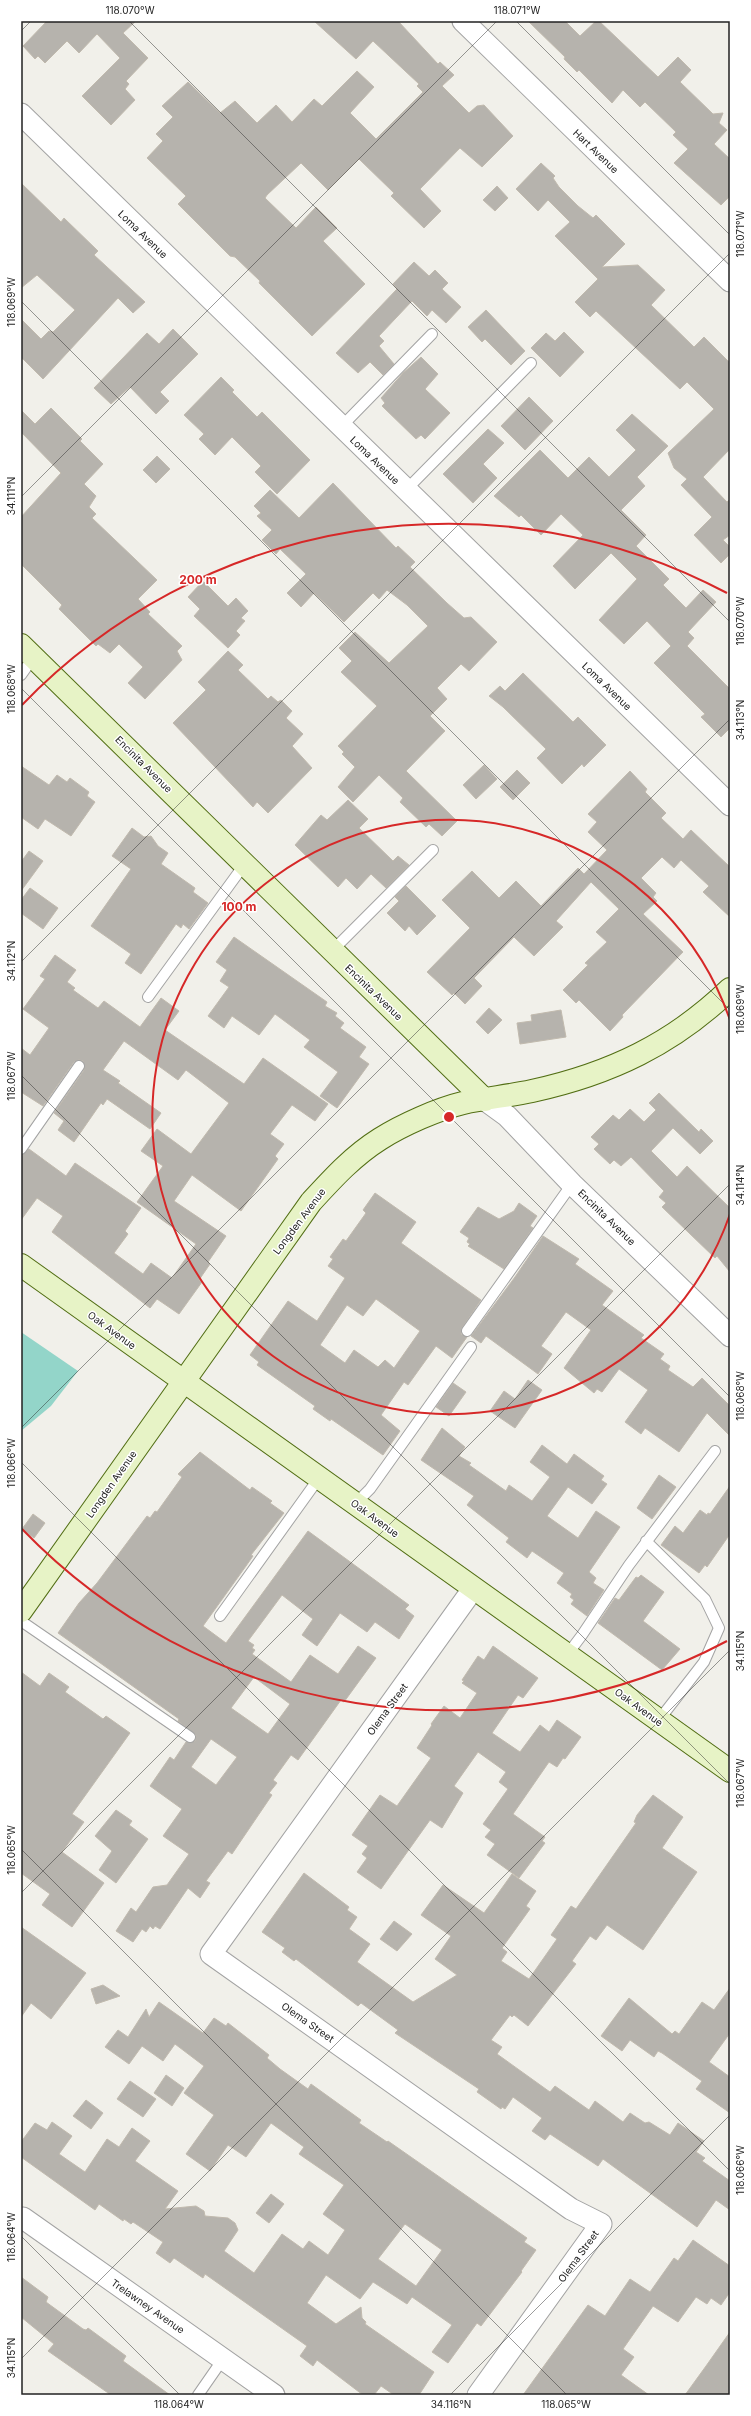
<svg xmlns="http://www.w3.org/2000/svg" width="751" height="2416" font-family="Inter,sans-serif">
<rect width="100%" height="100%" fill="#f1f0ea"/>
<path fill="#93d5c9" d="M21 1332 78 1371 51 1406 21 1431Z"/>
<path fill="#b6b3ad" stroke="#c1baae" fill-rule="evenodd" d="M47 21H136L123 33 148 58 126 81 129 84 125 89 135 100 111 125 82 96 120 58 97 34 79 53 67 41 45 63 38 56 35 59 23 46Z
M314 21H398L438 64 440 62 454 75 442 86 469 113 477 106 484 105 513 136 482 167 460 148 420 189 441 211 424 228 391 196 394 193 359 159 328 190 301 163 267 195 265 198 296 228 316 207 337 228 323 241 365 284 312 336 259 283 260 281 235 257 230 256 178 204 186 196 147 158 163 141 156 134 173 117 162 106 188 82 220 113 235 101 257 123 276 105 292 122 314 99 322 106 357 71 374 87 350 113 376 139 423 92 417 86 419 84 373 41 356 59Z
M528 21H565L580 36 596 21H599L658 77 678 57 691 70 680 82 713 114 723 113 719 123 727 130 714 144 730 159V196L721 205 674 163 688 149 673 135 676 132 645 102 640 107 623 90 612 103 579 70 577 72 564 59 565 57Z
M541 163 555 176 553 178 559 187 578 206 593 218 596 215 625 244 602 267 638 265 665 290 651 305 694 347 704 337 730 363V449L703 477 727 502 730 499V535L723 540 730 547V554L721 563 694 535 712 517 681 485 687 479 674 468 668 453 714 409 687 382 680 389 596 311 590 317 575 302 598 279 555 236 570 222 548 200 538 211 516 189Z
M21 183 61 222 64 218 98 251 94 255 145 302 133 313 118 298 43 379 21 357V319L41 339 49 331 53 332 75 310 37 275 21 288Z
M497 186 508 198 495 211 483 200Z
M414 262 429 276 435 270 448 283 442 289 461 307 446 323 432 310 427 316 412 301 379 336 384 341 379 346 394 364 383 375 370 362 358 373 336 353 397 289 393 284Z
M486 310 525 351 511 365 485 339 482 342 468 327Z
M173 329 198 354 160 392 169 401 156 414 130 387 111 404 94 388 147 333 159 344Z
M564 332 584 352 560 377 531 348 546 333 555 341Z
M421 357 438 374 425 389 450 413 425 439 421 435 416 439 382 406 385 403 381 398 403 373Z
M221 377 234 390 232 392 257 417 262 412 310 460 277 494 255 472 261 466 232 437 215 455 199 439 204 434 184 415Z
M529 397 553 421 525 450 501 426Z
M51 408 82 439 80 441 103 464 84 484 96 496 89 507 96 514 92 518 157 580 138 599 150 612 148 614 182 646 177 651 182 660 145 699 128 683 143 667 119 644 110 653 98 644 96 646 59 609 62 605 21 564V517L61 473 21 432V410L35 424Z
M632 414 668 446 637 477 645 486 621 510 646 535 636 546 669 579 663 585 686 608 703 590 716 602 688 632 694 638 687 646 730 689V728L721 737 701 717 705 714 654 663 671 646 647 621 624 644 599 620 637 579 611 553 575 589 553 566 583 535 561 514 541 535 521 515 519 517 494 496 540 450 568 478 589 457 609 477 636 450 616 430Z
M488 429 504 443 483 464 497 478 473 503 443 474Z
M157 456 170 469 156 483 143 470Z
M333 483 396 548 398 546 415 562 410 567 447 603 464 618 471 617 497 642 469 671 461 664 437 688 447 699 430 716 445 731 406 771 457 821 442 836 429 824 426 827 400 802 403 798 379 775 353 802 338 787 355 767 342 754 344 752 338 746 377 706 341 672 352 661 339 648 355 632 389 663 428 626 407 605 387 590 379 599 373 593 344 622 314 593 301 607 287 593 306 574 280 549 276 554 262 540 272 530 257 516 261 513 254 506 270 490 299 518Z
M203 581 228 606 236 598 248 611 241 618 245 621 236 631 240 635 228 648 194 616 200 609 188 597Z
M228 651 243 665 238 670 268 699 271 696 278 702 281 700 292 711 286 718 303 734 292 746 312 768 268 813 257 802 253 807 173 723 206 690 198 682Z
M523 673 573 722 578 717 606 745 584 767 582 764 562 784 537 758 546 749 503 707 489 696 500 686 505 691Z
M484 765 497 779 476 799 463 785Z
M21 766 49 785 57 775 67 782 70 778 89 792 87 796 95 802 71 836 45 819 38 829 21 817Z
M517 770 530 783 513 800 500 787Z
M630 771 647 789 645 792 666 813 661 818 683 839 691 830 730 867V917L703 892 709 886 681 860 674 868 662 857 641 878 656 893 653 897 657 901 643 914 683 952 622 1015 623 1017 610 1031 579 1000 576 1003 563 990 588 965 585 963 607 942 596 932 619 909 591 882 556 921 563 927 534 956 514 937 474 978 482 986 465 1004 454 993 452 995 427 972 470 928 442 900 472 871 499 898 516 881 541 906 578 868 584 874 607 850 588 832 597 822 588 814Z
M348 800 368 819 359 828 393 861 398 856 409 865 386 888 371 874 357 889 346 878 338 887 295 845 321 815 327 820Z
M132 828 144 837 151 836 158 846 168 853 161 864 195 888 193 892 208 903 189 929 183 924 181 928 176 924 141 974 125 963 131 954 91 926 131 869 112 856Z
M29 851 43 861 21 891V862Z
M406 886 436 916 417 935 409 926 405 931 387 913 399 901 395 897Z
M30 888 58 908 43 929 21 913V900Z
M234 937 327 1002 325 1006 337 1013 335 1016 344 1023 340 1028 366 1047 359 1057 369 1064 337 1108 320 1096 338 1072 304 1047 310 1040 275 1014 259 1035 232 1016 224 1028 208 1016 229 987 220 981 227 970 216 962Z
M55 955 76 970 67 982 75 988 73 990 98 1008 104 1001 140 1027 161 998 179 1011 165 1030 244 1084 263 1058 328 1104 315 1121 292 1105 270 1134 284 1144 275 1156 278 1159 241 1211 192 1175 174 1201 226 1236 208 1262 210 1264 199 1280 202 1282 179 1314 157 1299 150 1308 52 1232 63 1216 37 1198 21 1220V1158L23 1155 29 1149 66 1176 75 1163 141 1208 125 1231 128 1234 114 1253 143 1274 151 1263 172 1278 196 1244 137 1202 163 1166 141 1151 157 1129 191 1154 229 1103 186 1070 178 1080 124 1041 103 1070 120 1081 118 1083 161 1113 150 1129 107 1099 103 1105 101 1103 74 1142 58 1130 64 1121 54 1113 84 1070 83 1061 79 1060 74 1062 43 1106 21 1092V1048L30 1055 49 1028 23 1009 45 979 40 976Z
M489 1008 502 1020 488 1034 476 1022Z
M561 1010 566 1037 520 1044 517 1023 532 1021 531 1015Z
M659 1093 699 1132 701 1129 713 1141 700 1154 673 1128 651 1151 677 1177 687 1166 730 1208V1272L717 1256 715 1258 662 1207 666 1203 659 1197 664 1191 631 1157 621 1166 614 1160 610 1164 594 1149 599 1144 591 1137 613 1115 619 1120 630 1109 644 1122 656 1110 649 1103Z
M375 1193 416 1222 401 1243 481 1300 462 1328 461 1334 467 1337 452 1358 436 1346 408 1385 404 1382 381 1415 400 1431 383 1455 331 1419 330 1421 313 1409 315 1406 257 1365 259 1362 250 1355 288 1301 317 1321 345 1278 328 1266 333 1259 330 1257 343 1239 346 1241 366 1213 363 1210ZM376 1299 420 1331 394 1368 385 1360 378 1367 354 1350 345 1363 320 1345 347 1305 363 1316Z
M519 1203 537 1216 530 1226 533 1228 504 1269 468 1246 470 1244 467 1242 469 1238 460 1232 478 1207 499 1219 514 1211Z
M543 1236 579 1259 575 1264 613 1291 602 1305 644 1335 641 1338 664 1354 660 1359 670 1366 668 1370 693 1387 702 1378 730 1406V1436L707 1413 679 1452 645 1428 641 1434 625 1422 648 1390 619 1369 602 1392 597 1389 594 1393 564 1368 591 1330 566 1312 541 1346 552 1354 538 1374 486 1336 481 1343 471 1336 515 1277Z
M528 1380 542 1390 515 1428 490 1411 504 1391 515 1399Z
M453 1383 466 1392 449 1416 436 1407Z
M442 1428 465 1447 459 1456 471 1463 469 1465 506 1491 509 1485 532 1501 550 1477 530 1462 542 1445 567 1464 574 1454 604 1476 601 1480 607 1484 592 1504 568 1487 547 1516 578 1538 596 1511 620 1527 589 1572 596 1578 593 1583 604 1590 587 1616 571 1604 574 1600 570 1597 572 1594 557 1583 564 1573 532 1551 527 1558 506 1542 509 1538 467 1505 474 1496 421 1460Z
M200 1452 250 1490 252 1487 272 1501 270 1503 284 1513 251 1555 253 1556 246 1566 203 1626 226 1643 308 1531 409 1605 405 1609 414 1616 399 1639 375 1622 367 1632 340 1613 317 1646 302 1635 313 1619 282 1595 248 1641 254 1645 252 1648 255 1650 252 1654 291 1682 310 1655 338 1674 358 1646 376 1658 344 1702 341 1700 298 1760 291 1755 273 1780 277 1783 269 1793 272 1795 232 1854 228 1851 206 1881 210 1883 200 1898 188 1888 160 1929 155 1926 153 1929 150 1926 146 1932 142 1929 133 1942 116 1931 131 1908 136 1912 153 1887 167 1885 189 1854 163 1836 182 1809 150 1786 170 1757 174 1760 186 1742 195 1741 196 1735 178 1721 179 1719 58 1633 79 1603 97 1583 147 1516 150 1518 155 1511 157 1512 182 1477 178 1474ZM254 1677 290 1704 268 1734 231 1708ZM211 1739 237 1757 216 1785 191 1767Z
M659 1475 676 1487 652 1519 637 1508Z
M730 1486V1534L707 1567 705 1565 699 1573 661 1545 675 1526 683 1533 700 1510 707 1515 708 1513 710 1514Z
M33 1514 45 1523 34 1538 22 1529Z
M641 1575 664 1592 643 1621 680 1649 662 1670 598 1623 615 1598 619 1600 636 1577 638 1578Z
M493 1646 538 1678 523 1698 518 1695 492 1733 520 1752 540 1725 549 1732 557 1720 581 1737 565 1759 563 1758 557 1767 549 1762 513 1814 545 1837 542 1841 545 1843 519 1878 487 1855 495 1844 485 1837 491 1830 483 1824 508 1789 499 1782 506 1772 478 1752 454 1786 463 1793 442 1828 430 1820 381 1889 357 1872 367 1858 362 1854 368 1846 352 1835 380 1795 397 1806 431 1758 417 1748 432 1725 431 1724 444 1706 460 1718 477 1693 462 1683 464 1681 462 1680 478 1656 484 1660Z
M21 1672 40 1686 49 1673 69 1687 65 1692 103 1719 106 1716 130 1733 72 1814 84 1822 62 1852 104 1883 72 1927 42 1905 50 1894 21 1873Z
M653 1795 683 1817 662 1848 697 1872 643 1950 607 1925 596 1940 590 1936 572 1961 576 1964 528 2026 514 2015 512 2017 510 2015 491 2040 502 2047 497 2054 550 2092 555 2086 589 2110 595 2101 623 2122 630 2113 645 2123 649 2122 670 2135 678 2123 704 2141 696 2152 705 2158 702 2161 730 2181V2210L716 2200 697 2227 603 2159 598 2166 550 2134 545 2140 532 2131 542 2118 513 2097 505 2109 502 2107 501 2109 477 2092 479 2089 395 2033 398 2030 361 2003 358 2006 296 1959 294 1961 282 1952 285 1948 262 1932 304 1873 349 1907 347 1910 357 1917 349 1929 370 1944 357 1962 413 2002 457 1975 435 1959 451 1936 421 1915 443 1885 484 1913 512 1874 536 1891 526 1906 530 1909 502 1948 507 1952 501 1961 529 1979 557 1939 551 1935 571 1906 576 1909 636 1823 634 1822 637 1815Z
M116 1810 132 1821 129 1825 148 1839 116 1883 99 1870 112 1851 95 1836Z
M394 1921 412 1934 397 1951 380 1939Z
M21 1927 86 1973 51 2019 31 2003 21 2017Z
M103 1985 120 1996 96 2004 91 1989Z
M730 1988V2033L709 2062 730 2077V2113L696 2089 702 2081 662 2053 658 2051 654 2057 630 2040 622 2051 601 2036 629 1998 672 2034 675 2031 679 2034 702 2002 714 2010Z
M159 2002 203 2033 214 2018 226 2026 228 2023 269 2055 267 2058 280 2069 308 2089 311 2084 361 2120 359 2123 387 2142 388 2141 527 2238 524 2242 536 2250 521 2271 522 2272 481 2326 477 2323 448 2363 432 2352 452 2325 412 2297 407 2304 373 2282 360 2299 326 2275 307 2303 336 2324 361 2307 362 2318 366 2322 365 2324 434 2372 419 2395H394L381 2386 374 2395H363L317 2360 313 2366 300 2356 307 2346 205 2274 203 2278 174 2258 170 2263 156 2253 163 2242 133 2222 131 2224 124 2219 123 2221 99 2204 95 2210 21 2157V2142L35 2123 47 2130 52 2122 72 2136 59 2154 85 2172 107 2139 119 2147 132 2128 150 2141 135 2161 178 2191 165 2209 196 2206 204 2211 205 2216 228 2218 235 2223 238 2230 224 2251 254 2273 282 2234 303 2249 309 2241 328 2255 345 2230 323 2214 344 2185 299 2154 304 2147 271 2123 246 2157 228 2145 210 2171 186 2154 214 2115 184 2093 204 2066 175 2044 163 2061 142 2046 129 2064 105 2047 118 2030 128 2037 146 2009 149 2017ZM405 2224 442 2250 416 2286 378 2259Z
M166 2075 184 2088 172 2106 154 2093Z
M130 2081 156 2099 143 2117 117 2099Z
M86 2100 103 2113 91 2129 73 2116Z
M271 2194 284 2204 269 2223 256 2213Z
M693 2240 730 2266V2292L721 2305 711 2298 707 2304 696 2297 678 2322 653 2306 623 2349 634 2357 621 2375 649 2395H523L588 2305 605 2316 630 2279 650 2292 674 2258 678 2261Z
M21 2277 48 2297 46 2302 83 2329 86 2330 88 2328 126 2356 123 2361 170 2395H111L48 2351 54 2344 21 2317Z
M730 2332V2395H685L706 2366Z"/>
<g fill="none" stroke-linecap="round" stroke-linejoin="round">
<defs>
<path id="lane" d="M341 427 432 334
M406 490 531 363
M21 675 33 658
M332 951 433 850
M148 997 244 865
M21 1149 79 1066
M467 1331 572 1184
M355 1504 370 1489 471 1347
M646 1541 705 1599 719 1628 704 1662 659 1720
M220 1616 319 1478
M21 1621 190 1737
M567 1655 582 1635 629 1565 715 1451
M198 2395 223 2359"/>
<path id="street" d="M463 21 730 281
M21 114 730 805
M485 1100 507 1116 572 1184 730 1336
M473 1589 211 1954 571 2209 601 2224 478 2395
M23 2218 274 2395"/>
<path id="secondary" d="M21 645 485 1100
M21 1265 730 1771
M21 1611 311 1202C333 1178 353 1156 380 1139 402 1125 438 1109 463 1103 486 1098 509 1096 532 1091 610 1074 673 1044 730 989"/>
</defs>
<use href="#lane" stroke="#a3a3a3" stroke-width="12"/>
<use href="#street" stroke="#a3a3a3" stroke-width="23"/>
<use href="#secondary" stroke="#526e14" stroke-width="24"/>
<use href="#lane" stroke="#fff" stroke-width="10"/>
<use href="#street" stroke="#fff" stroke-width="21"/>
<use href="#secondary" stroke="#e7f3c6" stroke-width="22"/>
</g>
<path fill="none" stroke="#222" stroke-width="1" stroke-opacity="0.45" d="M129 21 730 622M516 21 730 235M21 31 31 21M21 301 730 1010M21 497 497 21M21 688 730 1397M21 962 730 253M21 1075 730 1784M21 1428 730 719M21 1462 730 2171M21 1849 567 2395M21 1893 730 1184M21 2236 180 2395M21 2359 730 1650M450 2395 730 2115"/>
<g fill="none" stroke="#d62828" stroke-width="2">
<path d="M730 1214A297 297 0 1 1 730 1020"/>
<path d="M727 1641A593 593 0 0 1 22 1529M22 705A593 593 0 0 1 727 593"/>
</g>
<g text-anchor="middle" stroke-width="3" stroke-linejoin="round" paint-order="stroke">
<g font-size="10" fill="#222" stroke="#fff">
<text transform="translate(596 151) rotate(44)" y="4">Hart Avenue</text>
<text transform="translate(143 234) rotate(44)" y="4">Loma Avenue</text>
<text transform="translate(375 460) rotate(44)" y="4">Loma Avenue</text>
<text transform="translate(607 686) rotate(44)" y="4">Loma Avenue</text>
<text transform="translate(144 764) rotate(45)" y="4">Encinita Avenue</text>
<text transform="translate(374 992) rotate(44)" y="4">Encinita Avenue</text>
<text transform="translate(607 1217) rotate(44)" y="4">Encinita Avenue</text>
<text transform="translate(299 1221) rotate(-53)" y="4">Longden Avenue</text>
<text transform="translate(112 1330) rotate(36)" y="4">Oak Avenue</text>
<text transform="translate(111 1484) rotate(-55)" y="4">Longden Avenue</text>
<text transform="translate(375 1518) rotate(36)" y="4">Oak Avenue</text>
<text transform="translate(639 1707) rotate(36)" y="4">Oak Avenue</text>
<text transform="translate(387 1709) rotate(-54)" y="4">Olema Street</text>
<text transform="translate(308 2022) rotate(35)" y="4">Olema Street</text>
<text transform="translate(578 2256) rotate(-54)" y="4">Olema Street</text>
<text transform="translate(148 2306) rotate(35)" y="4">Trelawney Avenue</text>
</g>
</g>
<circle cx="449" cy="1117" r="6" fill="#d62828" stroke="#fff" stroke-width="2"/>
<g font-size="12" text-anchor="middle" font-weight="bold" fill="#d62828" stroke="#fff" stroke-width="3" stroke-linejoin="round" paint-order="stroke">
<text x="198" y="584">200 m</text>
<text x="239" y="911">100 m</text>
</g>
<rect width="751" height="2416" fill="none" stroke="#ffffff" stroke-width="44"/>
<rect x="22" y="22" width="707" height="2372" fill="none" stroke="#222" stroke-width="1.5"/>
<g font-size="10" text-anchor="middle" fill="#222">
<text x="130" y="14">118.070°W</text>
<text x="517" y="14">118.071°W</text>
<text transform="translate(740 234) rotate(-90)" y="4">118.071°W</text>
<text transform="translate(11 302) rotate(-90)" y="4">118.069°W</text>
<text transform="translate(11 496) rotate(-90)" y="4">34.111°N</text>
<text transform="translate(740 621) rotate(-90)" y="4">118.070°W</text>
<text transform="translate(11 689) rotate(-90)" y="4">118.068°W</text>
<text transform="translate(740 720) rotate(-90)" y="4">34.113°N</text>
<text transform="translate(11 961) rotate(-90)" y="4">34.112°N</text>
<text transform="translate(740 1009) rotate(-90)" y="4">118.069°W</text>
<text transform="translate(11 1076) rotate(-90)" y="4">118.067°W</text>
<text transform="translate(740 1185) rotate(-90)" y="4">34.114°N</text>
<text transform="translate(740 1396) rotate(-90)" y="4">118.068°W</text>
<text transform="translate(11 1463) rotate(-90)" y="4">118.066°W</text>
<text transform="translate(740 1651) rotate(-90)" y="4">34.115°N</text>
<text transform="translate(740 1783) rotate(-90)" y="4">118.067°W</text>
<text transform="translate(11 1850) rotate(-90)" y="4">118.065°W</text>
<text transform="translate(740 2170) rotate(-90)" y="4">118.066°W</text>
<text transform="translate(11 2237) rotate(-90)" y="4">118.064°W</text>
<text transform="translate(11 2358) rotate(-90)" y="4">34.115°N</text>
<text x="179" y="2408">118.064°W</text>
<text x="451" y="2408">34.116°N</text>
<text x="566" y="2408">118.065°W</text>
</g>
</svg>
